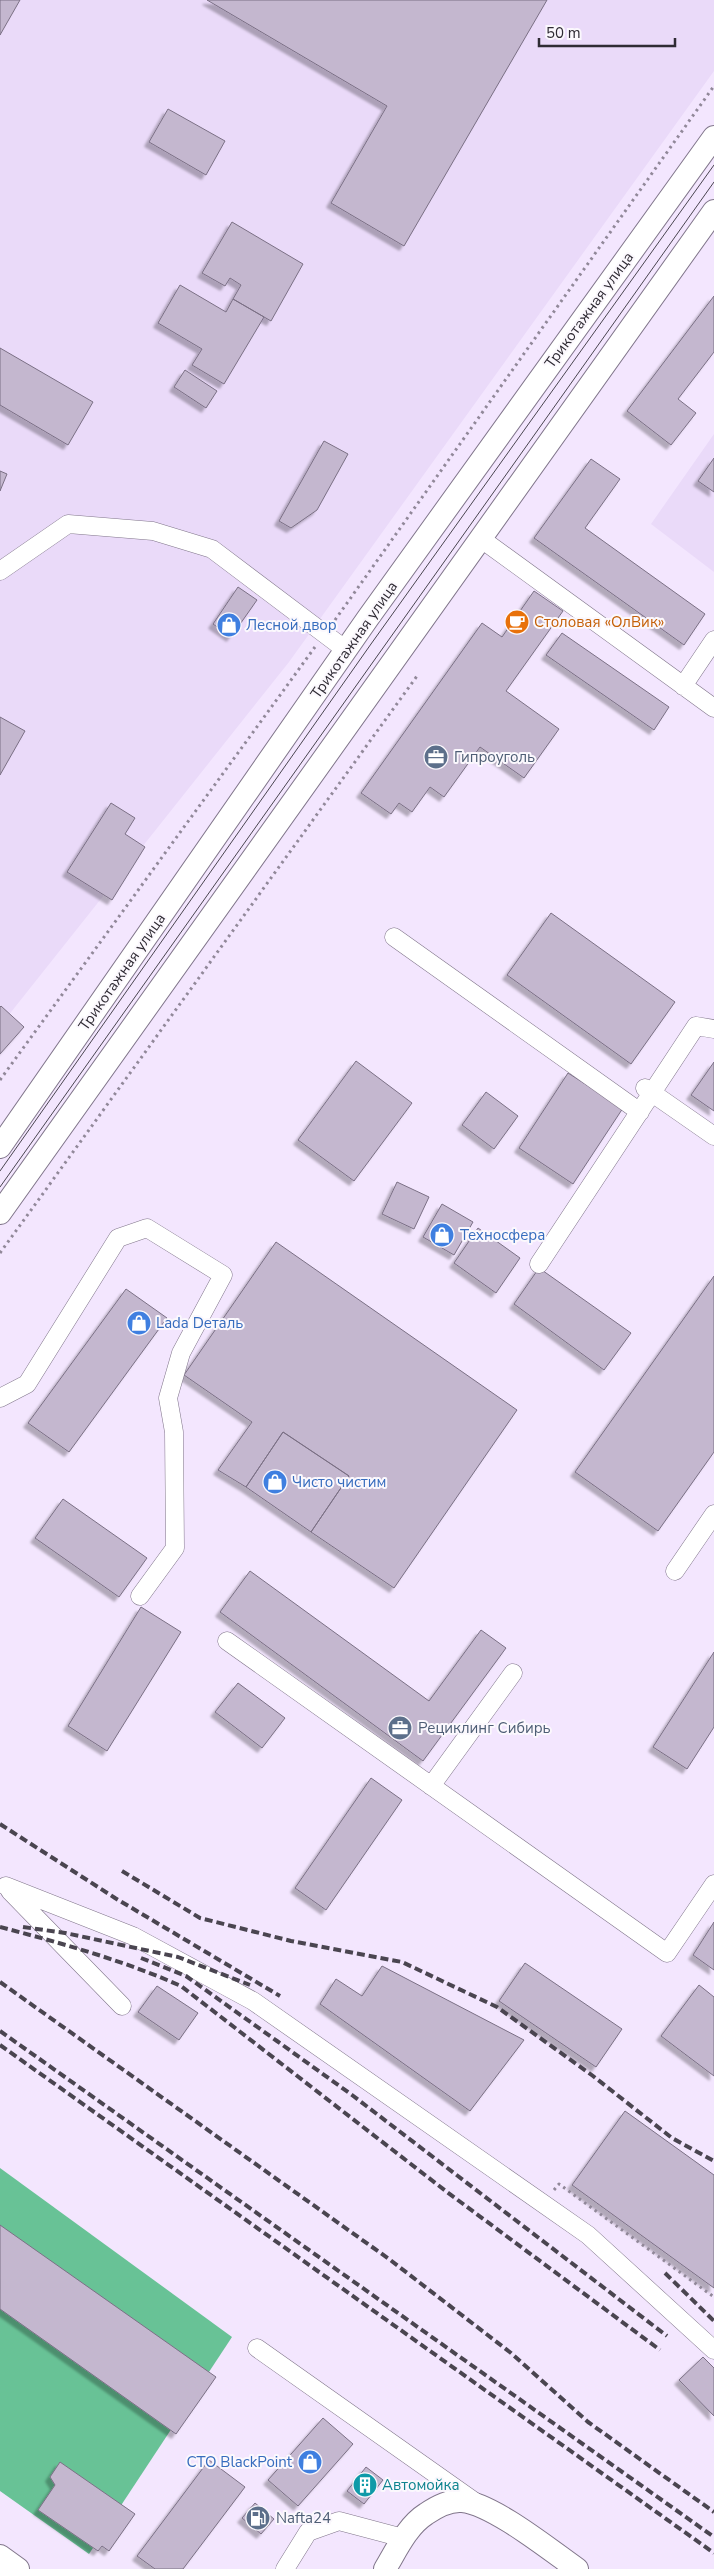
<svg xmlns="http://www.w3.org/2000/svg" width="714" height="2569" font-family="'Nunito Sans',sans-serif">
<defs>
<filter id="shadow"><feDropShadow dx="-4.5" dy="4.5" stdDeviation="1" flood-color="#0004"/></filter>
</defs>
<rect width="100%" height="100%" fill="#f3e6fe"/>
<path fill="#eadaf9" d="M0 0H714V71L289 662 0 1026Z
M714 434V572L651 524Z"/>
<path fill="#68c296" d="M0 2168 232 2337 89 2554 0 2491Z"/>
<path fill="#c4b7cf" stroke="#7b7085" filter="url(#shadow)" d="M0 0H20L0 35Z
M207 0H547L404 246 331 203 387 106Z
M168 109 225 141 206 175 149 142Z
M232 222 303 264 271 321 233 299 241 285 230 278 225 286 202 273Z
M180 285 226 312 233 299 264 317 224 384 192 365 202 349 158 323Z
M714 296V352L678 399 696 413 671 445 627 411Z
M0 348 93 402 68 445 0 405Z
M185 370 217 391 206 408 174 387Z
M324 441 348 454 317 510 291 528 279 521Z
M714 458V492L698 481Z
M591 459 620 479 585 528 705 614 684 645 534 538Z
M0 471 7 474 0 491Z
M238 587 257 600 231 637 213 624Z
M534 591 563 611 506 691 559 729 524 778 480 747 444 797 430 787 412 812 399 803 391 814 361 793 482 623 502 637Z
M562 633 669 707 654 730 546 655Z
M0 717 25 731 0 775Z
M111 803 135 818 125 834 145 847 112 900 67 872Z
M551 913 675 1002 631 1064 507 975Z
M1 1006 24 1027 0 1054V1007Z
M356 1061 412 1103 354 1181 298 1140Z
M714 1062V1111L691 1095Z
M568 1073 623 1108 573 1184 519 1148Z
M486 1092 518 1116 494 1149 462 1125Z
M397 1182 429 1197 414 1229 382 1214Z
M442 1204 473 1222 454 1255 423 1237Z
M478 1228 520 1258 496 1293 454 1263Z
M276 1242 517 1410 394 1588 311 1532 349 1476 283 1432 246 1487 218 1470 252 1422 184 1375Z
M539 1268 631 1333 604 1370 514 1304Z
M714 1276V1452L658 1531 575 1472Z
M126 1289 167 1318 69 1452 28 1423Z
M283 1432 349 1476 311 1532 246 1487Z
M63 1499 147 1558 119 1597 35 1538Z
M250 1571 429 1701 481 1630 506 1648 423 1761 220 1612Z
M141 1607 181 1632 107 1751 68 1726Z
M714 1652V1727L687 1769 653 1747Z
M238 1683 285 1718 262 1748 215 1712Z
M371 1778 402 1800 326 1910 295 1888Z
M714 1922V1970L693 1955Z
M525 1963 622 2029 596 2067 499 2001Z
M382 1966 524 2040 470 2111 320 2004 336 1979 362 1996Z
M699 1985 714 1997V2076L661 2036Z
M157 1986 198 2013 179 2040 138 2012Z
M625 2111 714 2175V2288L572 2185Z
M0 2225 216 2377 176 2434 0 2309Z
M703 2357 714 2368V2416L679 2380Z
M323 2418 353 2444 298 2506 268 2480Z
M209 2460 245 2487 183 2569H155L137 2556Z
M60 2462 135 2514 109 2551 102 2546 98 2551 38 2510 55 2485 50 2477Z
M366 2467 383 2480 364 2504 347 2491Z
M255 2503 274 2519 261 2534 242 2518Z"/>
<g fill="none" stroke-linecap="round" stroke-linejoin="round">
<defs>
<path id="minor" d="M480 538 714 708
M0 571 68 524 153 531 212 549 346 650
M683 686 714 640
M394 937 640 1112
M645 1088 714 1136
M539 1264 696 1026 714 1029
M0 1398 27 1384 118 1238 147 1228 223 1275 181 1353 168 1398 174 1432 175 1548 140 1596
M675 1571 714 1514
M227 1641 667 1953 714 1884
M431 1786 513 1673
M6 1886 133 1936 253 2001 588 2235 714 2350
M10 1891 122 2006
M257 2348 478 2504
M285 2569 308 2532 339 2521 403 2538"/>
<path id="major" d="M0 1147 368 618 714 137
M0 1213 714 211
M0 2556 18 2569
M385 2569C396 2551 407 2526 426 2514 436 2507 449 2500 462 2501 493 2504 550 2550 577 2569"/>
</defs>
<use href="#minor" stroke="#81768b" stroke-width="19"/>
<use href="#major" stroke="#81768b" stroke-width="24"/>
<path stroke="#918899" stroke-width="3" stroke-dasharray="2.5 4" stroke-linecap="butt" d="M335 620 714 86
M0 1080 315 647
M0 1253 417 676
M554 2190 559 2184 714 2297"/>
<use href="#minor" stroke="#fff" stroke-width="18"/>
<use href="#major" stroke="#fff" stroke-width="22"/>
<path stroke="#4a4550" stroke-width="1" d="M0 1171 371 644 714 165
M0 1187 714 182"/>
<path stroke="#4a4550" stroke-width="4" stroke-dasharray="8 4" stroke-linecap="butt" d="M0 1824 115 1898 280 1996
M122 1871 200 1918 291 1941 402 1962 497 2007 593 2076 672 2138 714 2161
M0 1927C61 1943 122 1960 181 1986L447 2192 660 2350
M23 1927 65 1933 178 1957 250 1985
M141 1958 186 1976 277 2041 352 2095 667 2336
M0 1982 389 2259 511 2353 588 2422 714 2512
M0 2031 714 2537
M0 2045 714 2553
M665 2273 714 2321"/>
</g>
<defs>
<symbol id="cafe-disc" viewBox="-11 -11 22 22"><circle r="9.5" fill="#e8710a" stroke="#fbf8fd"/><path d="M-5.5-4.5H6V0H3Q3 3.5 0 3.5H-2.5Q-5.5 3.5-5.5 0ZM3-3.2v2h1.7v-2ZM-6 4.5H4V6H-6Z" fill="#fff"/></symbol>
<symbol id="shop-disc" viewBox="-11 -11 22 22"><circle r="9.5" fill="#3f7fe0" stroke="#fbf8fd"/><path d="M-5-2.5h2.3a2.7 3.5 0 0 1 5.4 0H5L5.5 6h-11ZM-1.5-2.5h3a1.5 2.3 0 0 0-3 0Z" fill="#fff"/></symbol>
<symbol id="office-disc" viewBox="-11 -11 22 22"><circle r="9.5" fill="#5c6f8a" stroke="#fbf8fd"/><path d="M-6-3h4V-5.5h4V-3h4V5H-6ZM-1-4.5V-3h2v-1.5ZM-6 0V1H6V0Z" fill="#fff"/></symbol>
<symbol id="building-disc" viewBox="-11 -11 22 22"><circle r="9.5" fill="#0f9aa8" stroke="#fbf8fd"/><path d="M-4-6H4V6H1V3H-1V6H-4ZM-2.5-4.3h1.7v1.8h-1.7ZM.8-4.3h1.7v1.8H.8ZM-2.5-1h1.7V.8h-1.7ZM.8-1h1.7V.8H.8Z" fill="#fff"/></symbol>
<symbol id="fuel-disc" viewBox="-11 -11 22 22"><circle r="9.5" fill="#5c6f8a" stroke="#fbf8fd"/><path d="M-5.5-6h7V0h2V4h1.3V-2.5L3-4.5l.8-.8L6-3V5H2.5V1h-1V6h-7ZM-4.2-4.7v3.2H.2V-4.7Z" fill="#fff"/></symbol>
</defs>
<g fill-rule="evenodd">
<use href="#cafe-disc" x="503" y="608" width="28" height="28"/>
<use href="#shop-disc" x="215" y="611" width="28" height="28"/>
<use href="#office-disc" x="422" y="743" width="28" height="28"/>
<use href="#shop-disc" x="428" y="1221" width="28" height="28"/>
<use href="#shop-disc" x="125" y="1309" width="28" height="28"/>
<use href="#shop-disc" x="261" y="1468" width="28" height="28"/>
<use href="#office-disc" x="386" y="1714" width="28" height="28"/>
<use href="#shop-disc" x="296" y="2448" width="28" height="28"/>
<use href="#building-disc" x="351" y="2471" width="28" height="28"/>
<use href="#fuel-disc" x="244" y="2504" width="28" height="28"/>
</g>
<g text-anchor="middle" stroke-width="4" stroke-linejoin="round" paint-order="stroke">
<g font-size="15" fill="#2f2b34" stroke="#fbf8fd">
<text transform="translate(589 310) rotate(-54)" y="5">Трикотажная улица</text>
<text transform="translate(354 640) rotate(-55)" y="5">Трикотажная улица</text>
<text transform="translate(122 972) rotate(-55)" y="5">Трикотажная улица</text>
</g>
<g font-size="15" fill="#c56008" stroke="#fbf8fd" text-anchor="start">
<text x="534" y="627">Столовая «ОлВик»</text>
</g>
<g font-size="15" fill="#366cbe" stroke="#fbf8fd" text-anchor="start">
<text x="246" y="630">Лесной двор</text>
<text x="460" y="1240">Техносфера</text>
<text x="156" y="1328">Lada Dеталь</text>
<text x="292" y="1487">Чисто чистим</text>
<text x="292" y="2467" text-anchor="end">СТО BlackPoint</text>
</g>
<g font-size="15" fill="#4e5e75" stroke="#fbf8fd" text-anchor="start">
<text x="454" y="762">Гипроуголь</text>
<text x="418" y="1733">Рециклинг Сибирь</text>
<text x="276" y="2523">Nafta24</text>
</g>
<g font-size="15" fill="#0d838f" stroke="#fbf8fd" text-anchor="start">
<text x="382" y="2490">Автомойка</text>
</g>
</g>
<path d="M539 38v8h136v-8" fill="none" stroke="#2f2b34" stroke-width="2.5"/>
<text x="546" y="38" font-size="15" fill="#2f2b34" stroke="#fbf8fd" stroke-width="4" paint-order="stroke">50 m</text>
</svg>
